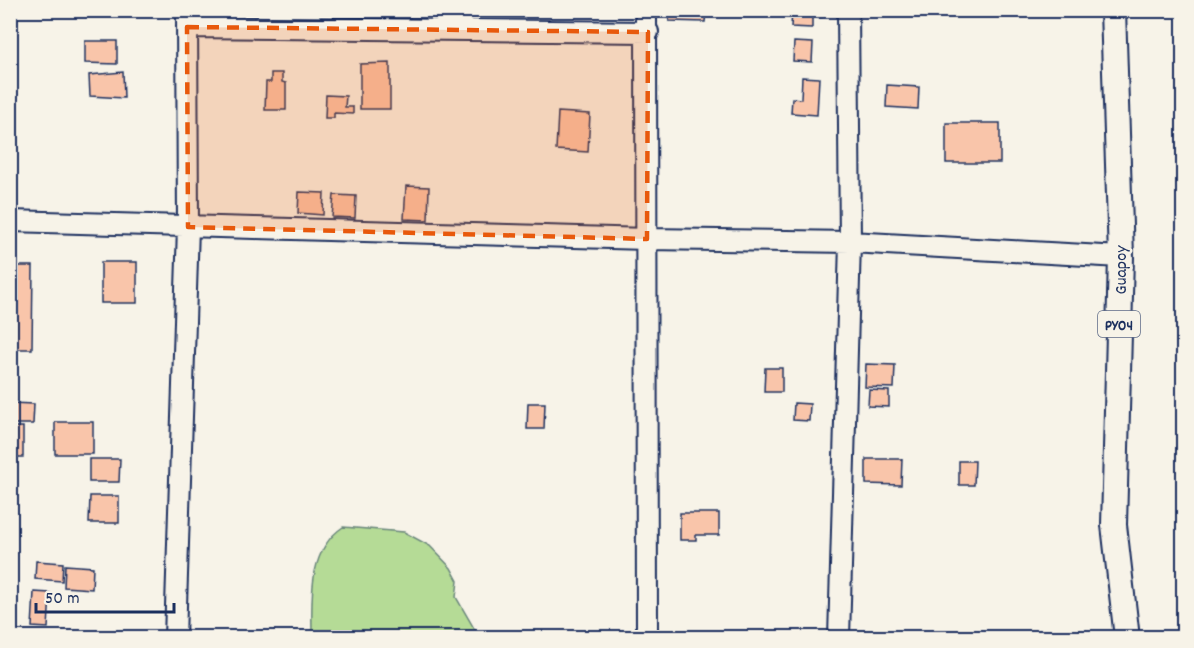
<svg xmlns="http://www.w3.org/2000/svg" width="1194" height="648" font-family="Dekko,sans-serif">
<rect width="100%" height="100%" fill="#f7f3e8"/>
<filter id="ink" filterUnits="userSpaceOnUse"><feTurbulence type="fractalNoise" baseFrequency=".0167" numOctaves="2"/><feDisplacementMap in="SourceGraphic" scale="12" xChannelSelector="R" yChannelSelector="G"/><feConvolveMatrix kernelMatrix="1 2 1 2 8 2 1 2 1" color-interpolation-filters="sRGB"/></filter>
<g filter="url(#ink)">
<path fill="#b5db96" stroke="#68857a" stroke-width="1.5" d="M343 527 404 532 430 546 451 568 458 581 456 597 479 637H312C312 600 307 551 343 527Z"/>
<path fill="#f9c5aa" stroke="#1b2f5e" stroke-width="1.5" d="M454 10H471V17H454Z
M670 10H706L705 22 669 21Z
M792 10H822V17H812V28L791 27Z
M85 41H117V64L85 63Z
M794 42 813 43 812 62 793 61Z
M390 63V109H360V64Z
M123 72 124 98 90 96 89 75Z
M271 73H282V82L286 83V110H265L266 82H271Z
M802 77 819 78 817 115 791 113 792 98 801 99Z
M887 85 919 87 918 109 886 107Z
M326 95 346 96 345 107H353V114L334 113V118H325Z
M558 112 590 114 588 152 556 150Z
M946 123H1000V163H946Z
M406 186 429 187 428 220 404 219Z
M299 192 324 193 323 215 298 213Z
M334 195 356 196 355 218 332 217Z
M101 262H137V303H101Z
M10 266H33L32 349H10Z
M866 364 895 365 894 388 865 387Z
M765 368H782V392H764Z
M869 390 889 391V407L868 406Z
M10 403 34 404 33 424H10Z
M528 403H545L544 429H527Z
M794 403 810 404 809 421 793 420Z
M55 422H93V454H55Z
M10 427H23V457H10Z
M89 459H120L119 482H89Z
M866 459H902L901 485 866 484Z
M959 461H975L974 485H959Z
M90 496H119V523H89Z
M680 513H719V535H696V540H680Z
M10 538H14L13 554H10Z
M36 561 63 563 62 581 35 579Z
M65 565 93 567 92 589 64 587Z
M34 592 50 593 48 628 32 627Z
M672 634H687V638H672Z"/>
<g fill="none" stroke-linecap="round" stroke-linejoin="round">
<defs>
<path id="minor" d="M646 10 647 638
M187 27 648 32
M10 221 647 239 850 242 1121 257
M175 638 188 227 187 10
M839 638 850 242 848 10"/>
<path id="major" d="M1113 10 1121 257 1114 525 1127 638"/>
</defs>
<use href="#minor" stroke="#1b2f5e" stroke-width="24"/>
<use href="#major" stroke="#1b2f5e" stroke-width="28"/>
<use href="#minor" stroke="#f7f3e8" stroke-width="20"/>
<use href="#major" stroke="#f7f3e8" stroke-width="24"/>
</g>
</g>
<path fill="#e8590c" fill-opacity="0.2" stroke="#e8590c" stroke-width="4.5" stroke-dasharray="12 8" stroke-linejoin="round" d="M187 27 648 32 647 239 188 227Z"/>
<g text-anchor="middle" stroke-width="5" stroke-linejoin="round" paint-order="stroke">
<rect fill="#f7f3e8" stroke="#5d6a87" stroke-width="1.5" x="1098" y="311" width="42" height="26" rx="4.5"/>
<g font-size="16" font-weight="bold" fill="#1b2f5e">
<text x="1119" y="330">PY04</text>
</g>
<g font-size="18" fill="#1b2f5e" stroke="#f7f3e8">
<text transform="translate(1120 270) rotate(-90)" y="6">Guapoy</text>
</g>
</g>
<rect width="1194" height="648" fill="none" stroke="#f7f3e8" stroke-width="36"/>
<rect x="18" y="18" width="1158" height="612" fill="none" stroke="#1b2f5e" stroke-width="2" filter="url(#ink)"/>
<path d="M36 603v9h138v-9" fill="none" stroke="#1b2f5e" stroke-width="3"/>
<text x="45" y="603" font-size="18" fill="#1b2f5e" stroke="#f7f3e8" stroke-width="4.5" paint-order="stroke">50 m</text>
</svg>
